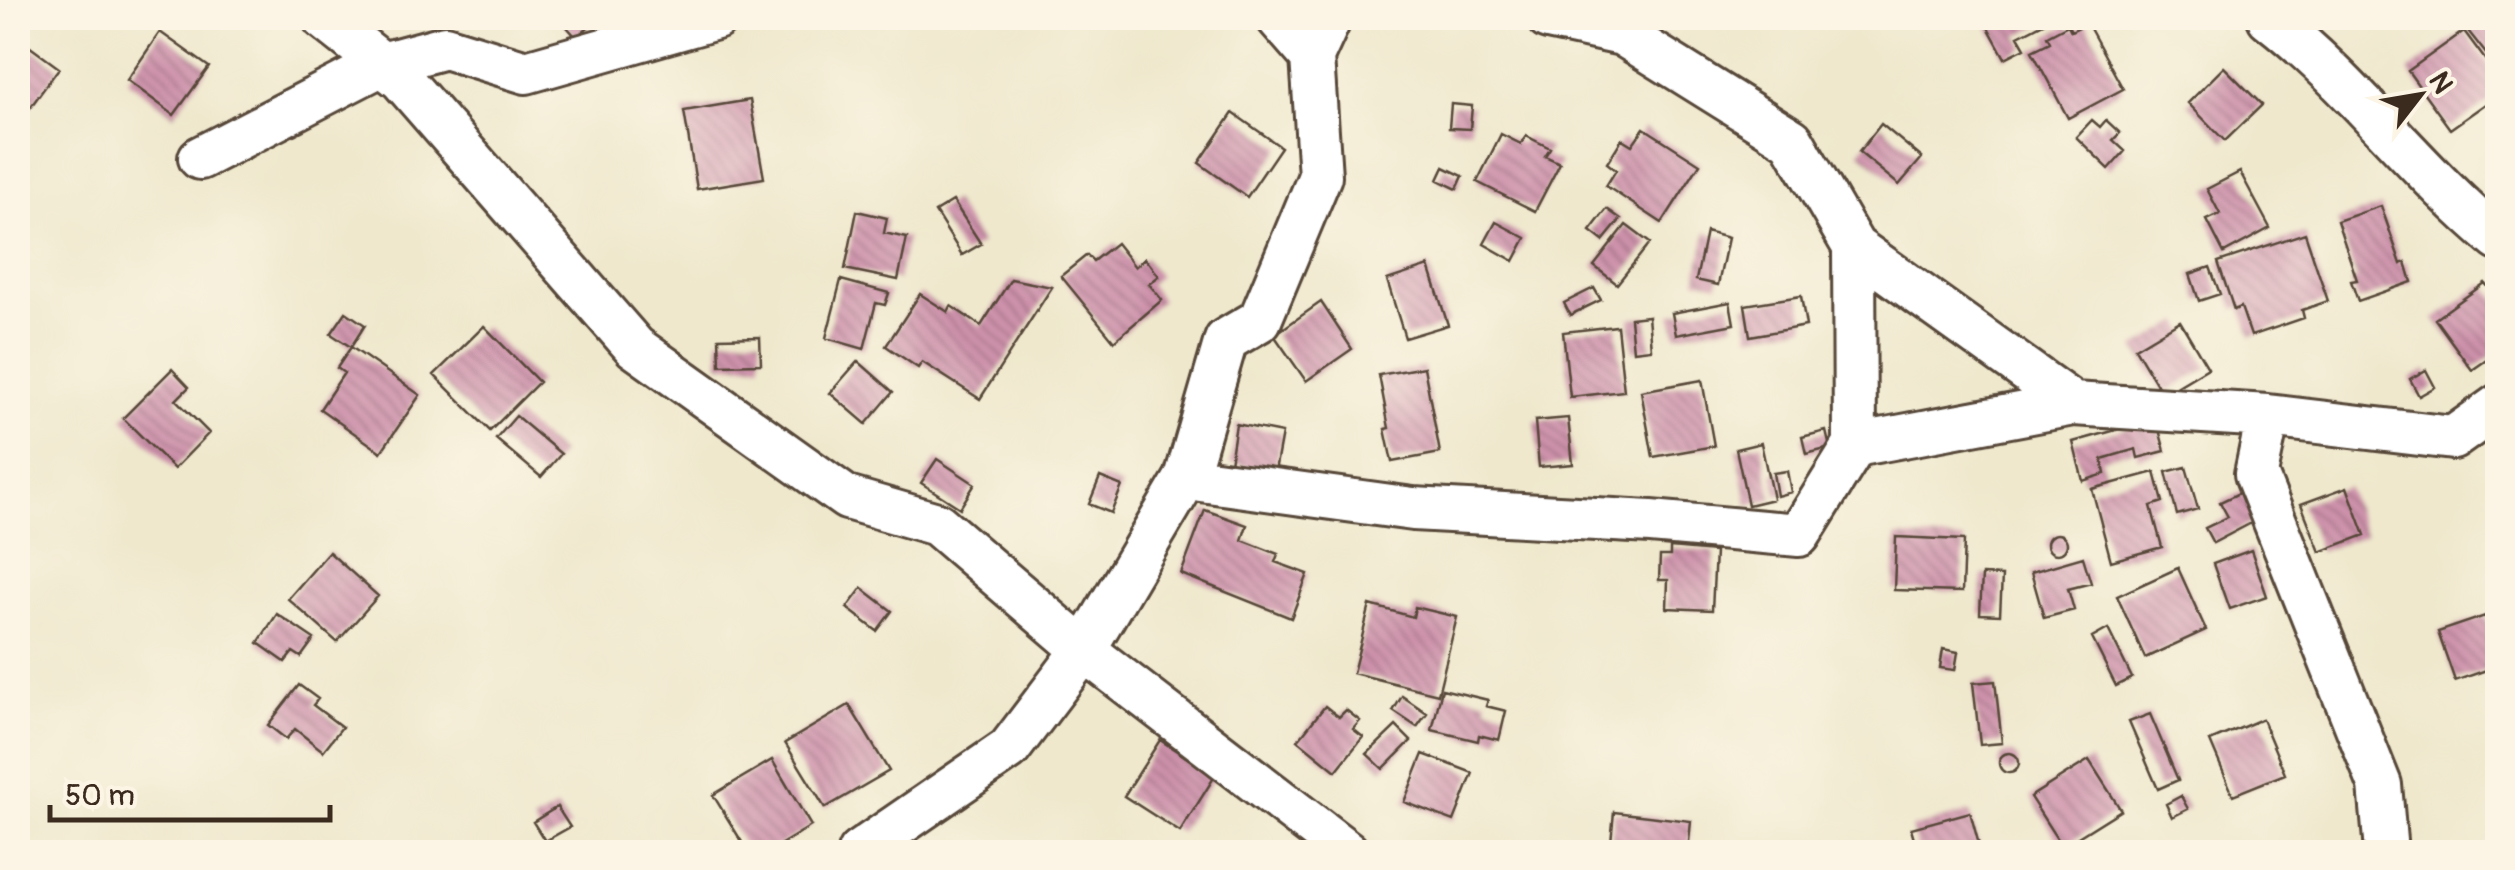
<svg xmlns="http://www.w3.org/2000/svg" width="2515" height="870" font-family="Pangolin,sans-serif">
<defs>
<pattern id="building-back-hatch" width="6" height="6" patternUnits="userSpaceOnUse" patternTransform="scale(2.5)"><rect width="6" height="6" fill="#ce92ab"/><path d="M-1 5l2 2M0 0l6 6M5-1l2 2" fill="none" stroke="#a8778b"/></pattern>
</defs>
<rect width="100%" height="100%" fill="#fcf5e5"/>
<filter id="ink" filterUnits="userSpaceOnUse"><feTurbulence type="fractalNoise" baseFrequency=".01" numOctaves="2"/><feDisplacementMap in="SourceGraphic" scale="20" xChannelSelector="R" yChannelSelector="G"/><feConvolveMatrix kernelMatrix="1 2 1 2 8 2 1 2 1" color-interpolation-filters="sRGB"/></filter>
<filter id="wash" filterUnits="userSpaceOnUse"><feTurbulence type="fractalNoise" baseFrequency=".0048" numOctaves="4" result="noise"/><feDisplacementMap in="SourceGraphic" scale="40" xChannelSelector="R" yChannelSelector="G"/><feGaussianBlur stdDeviation="2.25" result="paint"/><feColorMatrix in="noise" values="0 0 0 0 0 0 0 0 0 0 0 0 0 0 0 0 0 1.4 0 .05"/><feComposite in="paint" operator="in"/></filter>
<g filter="url(#wash)">
<rect width="100%" height="100%" fill="#efe8cd"/>
<g id="blocks">
<path fill="url(#building-back-hatch)" d="M559 18H599L576 37Z
M1983 18H2042L2045 22 2018 36 2025 48 2005 58Z
M2458 18H2491L2498 26V69Z
M2087 23 2123 89 2068 118 2032 51 2050 42 2047 36 2068 25 2071 31Z
M2464 31 2498 77V95L2450 129 2408 71Z
M160 32 209 67 174 115 127 80Z
M18 38 59 68 21 120 18 117Z
M2224 67 2262 105 2225 141 2188 103Z
M750 100 764 178 697 189 684 111Z
M1451 104 1472 106 1470 129 1449 128Z
M1233 113 1281 147 1247 197 1199 163Z
M2092 120 2100 127 2106 120 2120 133 2113 140 2125 151 2109 169 2076 137Z
M1881 124 1922 158 1899 185 1859 152Z
M1644 128 1700 164 1662 223 1606 186 1616 170 1607 163 1622 139 1632 145Z
M1501 134 1521 144 1526 136 1550 148 1545 156 1560 163 1535 211 1477 182Z
M1444 167 1463 176 1457 189 1438 180Z
M2240 172 2270 228 2224 253 2207 220 2220 214 2207 189Z
M953 201 981 244 962 255 935 212Z
M2381 206 2401 264 2406 262 2412 282 2358 301 2351 281 2357 280 2337 221Z
M1607 209 1621 219 1603 241 1590 231Z
M857 211 887 218 884 233 907 238 898 280 845 269Z
M1496 222 1526 238 1514 261 1484 244Z
M1626 225 1650 243 1617 284 1594 266Z
M1706 232 1728 238 1718 285 1696 280Z
M2305 233 2328 301 2302 310 2304 318 2251 336 2241 307 2234 310 2218 262Z
M1116 243 1135 267 1145 258 1159 276 1149 284 1162 300 1114 341 1061 276 1087 255 1093 261Z
M1429 266 1448 325 1405 338 1387 280Z
M2210 267 2220 294 2199 301 2190 274Z
M1011 279 1052 287 980 399 922 362 918 368 886 346 920 294 948 312 951 306 981 326Z
M841 280 889 293 885 305 876 303 864 349 826 338Z
M2485 283 2498 300V352L2472 370 2435 319Z
M1594 288 1601 300 1570 315 1564 303Z
M1801 296 1806 326 1750 336 1745 305Z
M1321 302 1352 349 1306 381 1274 335Z
M1730 302 1734 324 1676 335 1672 313Z
M346 312 365 325 351 347 331 334Z
M1648 316 1651 349 1633 351 1630 318Z
M2180 321 2208 368 2163 395 2135 348Z
M484 326 539 382 490 431 434 375Z
M1617 326 1624 391 1570 397 1563 332Z
M760 337 761 364 720 365 719 338Z
M351 347 420 395 381 452 320 409 344 373 337 368Z
M858 361 893 392 866 424 830 393Z
M1424 367 1440 453 1392 462 1385 429 1389 428 1379 375Z
M172 369 189 387 176 400 209 433 174 469 123 418Z
M2426 370 2435 387 2419 396 2410 379Z
M1702 380 1714 446 1653 457 1641 391Z
M516 416 561 454 541 477 496 439Z
M1568 418 1573 464 1539 467 1535 421Z
M2156 419 2165 451 2138 458 2136 449 2102 459 2105 474 2083 481 2073 442Z
M1236 424 1282 433 1275 471 1230 463Z
M1826 431 1830 448 1806 454 1802 437Z
M1761 443 1773 499 1748 505 1736 449Z
M937 459 975 484 960 508 921 483Z
M2186 467 2198 509 2177 515 2166 472Z
M1787 471 1791 492 1777 496 1773 473Z
M2155 472 2163 502 2151 506 2162 547 2111 561 2092 489Z
M1100 477 1122 486 1111 513 1089 504Z
M2347 487 2365 535 2320 552 2301 504Z
M2243 491 2257 520 2213 543 2205 528 2228 517 2220 502Z
M1205 510 1247 525 1242 540 1278 554 1275 562 1308 574 1291 618 1181 574Z
M2047 544a10 10 0 1 1 20 0a10 10 0 1 1-20 0Z
M1896 537 1964 540 1962 592 1894 590Z
M1670 548 1715 552 1712 610 1667 608 1668 580H1659L1660 556H1670Z
M2251 550 2267 596 2229 609 2213 564Z
M329 552 378 596 337 642 288 599Z
M2083 557 2091 583 2068 589 2074 610 2044 618 2031 572Z
M2178 568 2206 630 2145 658 2117 596Z
M1982 575 2002 576 2000 615 1980 614Z
M862 588 892 611 877 631 847 608Z
M1370 605 1413 617 1415 607 1457 617 1438 694 1353 673Z
M277 614 314 639 301 657 293 652 285 662 258 643Z
M2485 616 2498 652V666L2455 681 2438 632Z
M2108 629 2132 678 2116 686 2092 638Z
M1943 649 1958 652 1955 670 1940 668Z
M1995 681 2002 743 1980 745 1973 683Z
M299 685 318 699 313 705 342 727 323 751 295 729 286 739 268 725Z
M1442 689 1488 700 1486 706 1506 711 1499 740 1479 735 1478 741 1432 730Z
M1402 696 1427 713 1417 727 1393 711Z
M849 705 889 771 825 808 785 743Z
M1325 706 1339 717 1346 710 1360 721 1353 729 1363 737 1336 771 1298 740Z
M2150 714 2178 780 2158 789 2129 722Z
M2262 719 2285 774 2233 795 2210 741Z
M1396 726 1411 741 1383 769 1367 754Z
M1160 740 1215 776 1180 832 1124 796Z
M1999 763a10 10 0 1 1 20 0a10 10 0 1 1-20 0Z
M1423 754 1473 773 1454 821 1404 802Z
M772 760 811 826 768 852H748L713 795Z
M2089 760 2121 810 2062 847 2030 797Z
M2181 796 2188 809 2172 817 2166 804Z
M557 807 570 827 545 841 533 822Z
M1614 812 1691 821 1688 852H1610Z
M1970 812 1981 852H1918L1911 828Z"/>
</g>
</g>
<g filter="url(#ink)">
<use href="#blocks" fill-opacity="0" stroke="#564638" stroke-width="2.5"/>
<g fill="none" stroke-linecap="round" stroke-linejoin="round">
<defs>
<path id="minor" d="M324 18 401 79 635 347 847 498 937 524 1084 650 1347 852
M1278 18 1312 57
M1548 18 1622 34 1792 140 1854 247 2073 404
M2269 18C2353 83 2416 171 2498 239
M200 158 382 64 445 47 526 72 716 18
M1854 247 1855 445
M2268 416 2256 474 2380 785 2386 852
M1186 478 1413 509 1651 522 1799 535 1855 445 2073 404 2268 416 2453 438 2498 406
M859 852 1009 749 1084 650 1186 478 1226 340 1260 320 1320 176 1312 57 1330 18"/>
</defs>
<use href="#minor" stroke="#564638" stroke-width="48"/>
<use href="#minor" stroke="#fff" stroke-width="42"/>
</g>
</g>
<rect width="2515" height="870" fill="none" stroke="#fcf5e5" stroke-width="60"/>
<g transform="translate(2420 95) rotate(59)" stroke="#fcf5e5" stroke-width="8" paint-order="stroke">
<path d="M0-8L18 38L0 25L-18 38Z" fill="#3b2a1e"/>
<text y="-15" font-size="28" font-weight="bold" text-anchor="middle" fill="#3b2a1e">N</text>
</g>
<path d="M50 805v15h280v-15" fill="none" stroke="#3b2a1e" stroke-width="5"/>
<text x="65" y="805" font-size="30" fill="#3b2a1e" stroke="#fcf5e5" stroke-width="8" paint-order="stroke">50 m</text>
</svg>
